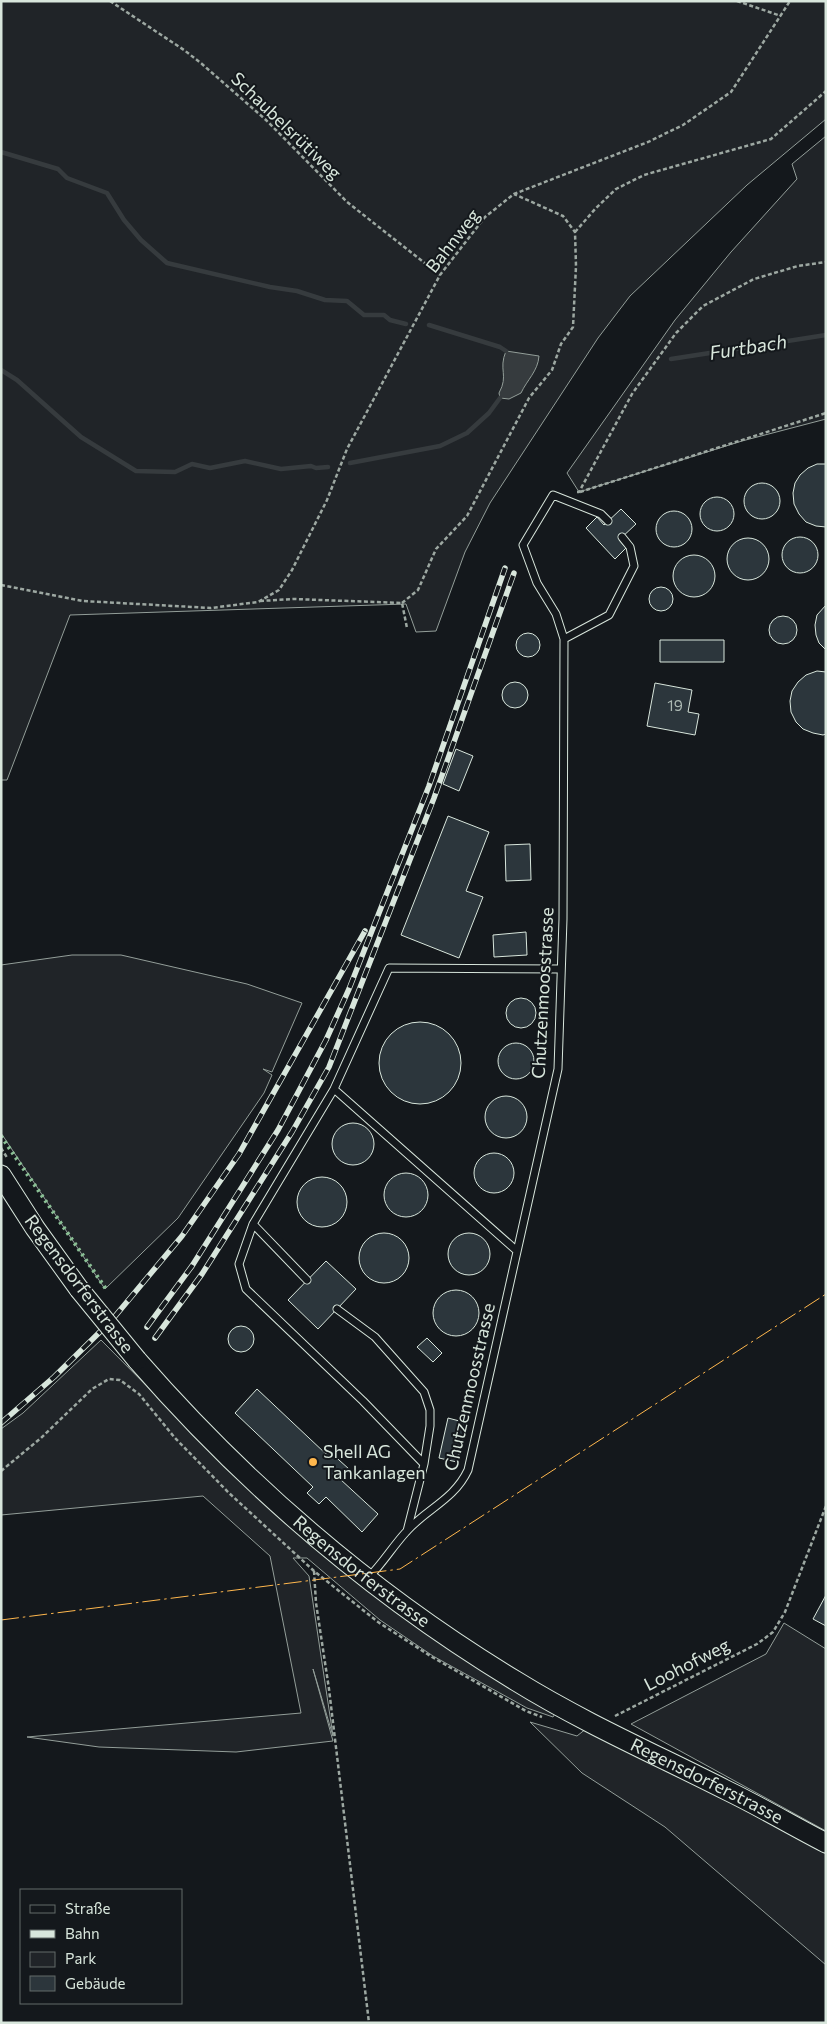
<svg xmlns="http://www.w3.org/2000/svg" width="827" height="2024" font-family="Commissioner,sans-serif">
<rect width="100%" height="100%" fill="#14181c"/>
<path fill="#202428" stroke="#939e99" d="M1 1H826V119L747 185 630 296 598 338 490 503 465 552 436 631 416 632 406 604 70 615 7 780H1Z
M826 136V419L742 441 579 492 567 473 675 320 731 252 797 179 792 164Z
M72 955H121L247 984 302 1003 272 1072 263 1069 272 1075 264 1093 178 1218 105 1289 1 1133V965Z
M101 1340 248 1488 556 1712 553 1717 527 1708 433 1656 380 1620 307 1558H293L309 1576 333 1736 313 1669 333 1741 236 1752 99 1747 27 1737 301 1713 270 1556 203 1496 1 1515V1429L23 1413Z
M784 1623 826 1649V1831L631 1724 766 1654Z
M530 1722 577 1736 587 1728 703 1787 826 1854V1965L665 1827 582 1773Z"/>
<path fill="#363b3e" stroke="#939e99" d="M506 351 539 356C538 371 527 380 521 393L509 399 500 398 499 393C509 375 498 370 506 351Z"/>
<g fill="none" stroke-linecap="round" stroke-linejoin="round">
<path stroke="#363b3e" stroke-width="4.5" d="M1 152 58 169 67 178 107 193 124 220 141 240 167 263 270 287 297 291 325 300 347 301 364 315H384L390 320 406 324
M429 325 500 347 506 351
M671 359 826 335
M1 370 17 380 81 437 136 471 175 472 192 464 210 468 245 461 281 469 311 466 316 468 328 467
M350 463 440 446 467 433 489 413 500 398"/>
</g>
<path fill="#2c363c" stroke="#d8e6dc" d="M817 464H826V527L816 526 806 522 799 514 794 504 793 493 795 483 800 475 808 468Z
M744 501a18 18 0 1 1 36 0a18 18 0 1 1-36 0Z
M700 514a17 17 0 1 1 34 0a17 17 0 1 1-34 0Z
M621 509 636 524 619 540 626 548 615 559 586 528 597 517 604 525Z
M656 529a18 18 0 1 1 36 0a18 18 0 1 1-36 0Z
M782 555a18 18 0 1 1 36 0a18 18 0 1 1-36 0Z
M727 559a21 21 0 1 1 42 0a21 21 0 1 1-42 0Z
M673 576a21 21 0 1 1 42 0a21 21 0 1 1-42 0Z
M649 599a12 12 0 1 1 24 0a12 12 0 1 1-24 0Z
M826 605V650L819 643 816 635 815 625 817 615Z
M769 630a14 14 0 1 1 28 0a14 14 0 1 1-28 0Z
M516 645a12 12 0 1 1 24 0a12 12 0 1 1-24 0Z
M660 640H724V662H660Z
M817 671 826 672V734L823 735 813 733 803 729 796 722 791 712 790 701 792 691 798 682 806 675Z
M502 695a13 13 0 1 1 26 0a13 13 0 1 1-26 0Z
M655 683 692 690 688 712 699 714 695 735 647 726Z
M456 749 473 756 459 791 443 784Z
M448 816 489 832 466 891 483 897 459 958 401 935Z
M530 844 531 880 506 881 505 845Z
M526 932 527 955 494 957 493 935Z
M506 1013a15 15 0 1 1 30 0a15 15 0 1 1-30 0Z
M379 1063a41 41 0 1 1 82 0a41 41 0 1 1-82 0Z
M498 1061a18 18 0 1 1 36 0a18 18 0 1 1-36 0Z
M485 1117a21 21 0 1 1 42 0a21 21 0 1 1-42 0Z
M332 1144a21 21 0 1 1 42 0a21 21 0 1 1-42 0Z
M474 1173a20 20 0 1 1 40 0a20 20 0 1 1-40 0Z
M384 1195a22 22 0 1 1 44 0a22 22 0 1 1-44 0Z
M297 1202a25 25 0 1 1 50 0a25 25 0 1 1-50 0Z
M359 1258a25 25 0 1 1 50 0a25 25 0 1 1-50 0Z
M448 1254a21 21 0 1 1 42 0a21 21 0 1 1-42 0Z
M326 1261 356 1289 318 1329 288 1300Z
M433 1313a23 23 0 1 1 46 0a23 23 0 1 1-46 0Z
M228 1339a13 13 0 1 1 26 0a13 13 0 1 1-26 0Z
M427 1338 442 1353 433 1362 417 1347Z
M257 1389 326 1454 329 1451 349 1469 340 1479 378 1514 362 1532 326 1497 319 1504 307 1493 313 1487 235 1413Z
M448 1418 467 1423 457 1462 439 1458Z
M826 1595V1626L813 1619Z"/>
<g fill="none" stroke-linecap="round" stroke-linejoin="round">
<defs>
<path id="lane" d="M564 639 609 615 634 566 630 547 622 537
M334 1089 517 1251
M253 1224 334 1089 389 968 561 969
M307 1280 253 1224 239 1264 246 1289 363 1401 424 1464 430 1426V1410L424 1392 375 1337 337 1309
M407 1531 424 1464
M369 1577C383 1563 393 1546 406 1532 426 1509 454 1500 468 1470L558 1069 563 919 564 639 556 614 537 583 523 545 553 495 601 514 608 521"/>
<g id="secondary">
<path d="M1 1175 35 1228 79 1289"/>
<path id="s1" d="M137 1360C246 1485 374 1595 516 1681 584 1723 657 1755 728 1791 761 1807 793 1826 826 1843"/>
</g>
</defs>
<use href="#lane" stroke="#d8e6dc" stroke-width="9"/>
<use href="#secondary" stroke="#d8e6dc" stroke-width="21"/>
<path stroke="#9da8a2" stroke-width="2.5" stroke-dasharray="4 2.5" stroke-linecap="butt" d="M110 1 184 50 202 64 266 120 347 202 440 275
M737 1 781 16
M575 232 596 208 616 189 644 175 771 139 826 91
M577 492H579L632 394 676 333 703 306 754 279 798 266 826 262
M580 492 826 413
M1 585 83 601 211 608 258 602 279 590 292 570 327 500 347 449 440 275 485 217 514 194 648 142 683 125 731 92 790 1
M260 601 294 599 402 603 407 628
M402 603 418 590 436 549 467 516 529 398 552 370 561 344 573 327 576 266 575 232 563 216 514 194
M1 1148 8 1159
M1 1471 41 1438 92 1389 109 1379 120 1380 139 1394 175 1438 229 1493 314 1571 378 1622 432 1657 526 1711 542 1717
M314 1571 316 1603 329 1689 369 2023
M615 1716 757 1644 773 1632 785 1612 826 1506"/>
<use href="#lane" stroke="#14181c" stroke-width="7"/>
<use href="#secondary" stroke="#14181c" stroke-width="19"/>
<defs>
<path id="rail" d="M147 1327 192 1266 278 1130 326 1040 349 989 429 786 505 568
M155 1338 202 1274 230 1230 292 1132 329 1067 434 798 514 573
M1 1423 54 1377 111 1321 182 1236 239 1154 365 931"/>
</defs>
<use href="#rail" stroke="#d8e6dc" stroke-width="5.5"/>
<use href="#rail" stroke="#14181c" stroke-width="4" stroke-dasharray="11" stroke-linecap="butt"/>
<defs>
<path id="secondary-bridge" d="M79 1289 137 1360"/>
</defs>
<use href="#secondary-bridge" stroke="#d8e6dc" stroke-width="21" stroke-linecap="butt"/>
<use href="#secondary-bridge" stroke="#14181c" stroke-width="19"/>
<path stroke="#8ac095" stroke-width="4" stroke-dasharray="2.5 4" stroke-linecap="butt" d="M1 1136 106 1289"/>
<path stroke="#ffb74d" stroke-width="1" stroke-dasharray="18 4 2.5 4" stroke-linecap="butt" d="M1 1620 400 1569 826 1294"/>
</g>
<circle fill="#ffb74d" stroke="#14181c" stroke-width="2" cx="313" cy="1462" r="5"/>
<g text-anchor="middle" stroke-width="4" stroke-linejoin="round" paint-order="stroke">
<g font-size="15" fill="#adbab4">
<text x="675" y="711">19</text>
</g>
<g font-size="18" fill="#d8e6dc" stroke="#14181c">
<text transform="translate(286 126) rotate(44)" y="6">Schaubelsrütiweg</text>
<text transform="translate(453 241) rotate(-52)" y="6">Bahnweg</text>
<text transform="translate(543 993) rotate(-87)" y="6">Chutzenmoosstrasse</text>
<text transform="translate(79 1284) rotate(53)" y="6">Regensdorferstrasse</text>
<text transform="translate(470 1387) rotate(-77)" y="6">Chutzenmoosstrasse</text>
<text dy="6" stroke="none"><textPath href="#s1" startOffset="309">Regensdorferstrasse</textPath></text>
<text transform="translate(687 1665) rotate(-27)" y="6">Loohofweg</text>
<text dy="6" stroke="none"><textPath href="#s1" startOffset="714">Regensdorferstrasse</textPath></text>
</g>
<g font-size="18" fill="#d8e6dc" stroke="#14181c" text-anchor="start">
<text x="323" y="1458">Shell AG<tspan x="323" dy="21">Tankanlagen</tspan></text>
</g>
<g font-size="19" font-style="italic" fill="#d8e6dc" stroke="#14181c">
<text transform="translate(748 347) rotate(-9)" y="7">Furtbach</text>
</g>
</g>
<rect width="827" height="2024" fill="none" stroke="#d8e6dc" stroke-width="5"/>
<rect x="20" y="1889" width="162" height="115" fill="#14181c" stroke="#626a69"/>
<rect x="30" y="1905" width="25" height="8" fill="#14181c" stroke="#626a69"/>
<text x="65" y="1914" font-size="15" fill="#d8e6dc">Straße</text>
<rect x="30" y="1930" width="25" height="8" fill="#d8e6dc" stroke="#626a69"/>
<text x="65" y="1939" font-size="15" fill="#d8e6dc">Bahn</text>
<rect x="30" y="1952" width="25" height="15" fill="#202428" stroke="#626a69"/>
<text x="65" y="1964" font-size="15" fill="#d8e6dc">Park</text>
<rect x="30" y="1976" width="25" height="15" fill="#2c363c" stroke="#626a69"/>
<text x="65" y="1989" font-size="15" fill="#d8e6dc">Gebäude</text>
</svg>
